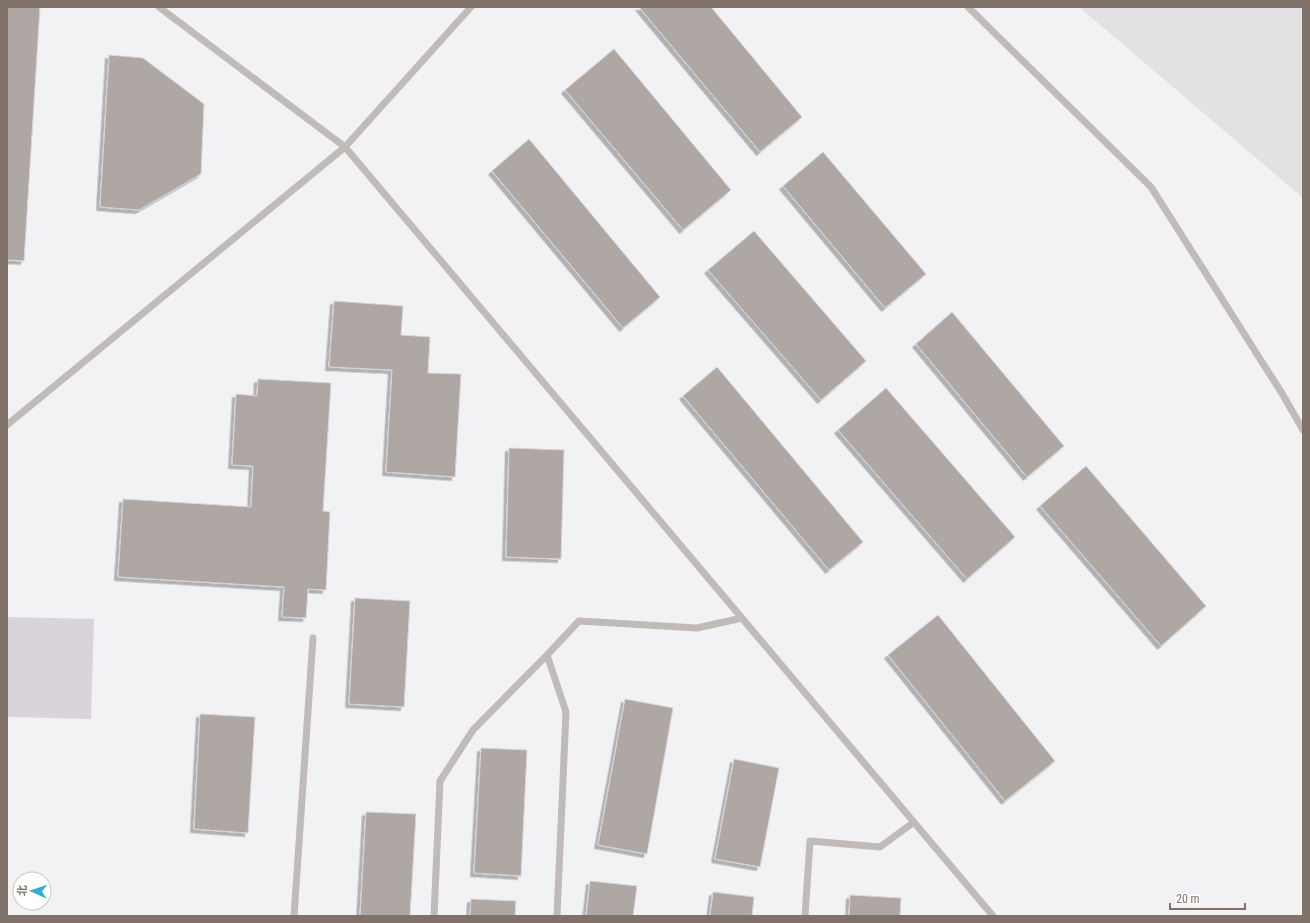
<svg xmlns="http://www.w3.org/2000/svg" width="1310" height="923" font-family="'Roboto Condensed','Noto Sans SC',sans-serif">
<defs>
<filter id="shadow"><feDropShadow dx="-3.5" dy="3.5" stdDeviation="0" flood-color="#0004"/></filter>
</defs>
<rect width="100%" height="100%" fill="#f2f2f5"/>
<path fill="#e3e1e3" d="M1079 7H1303V198Z"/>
<path fill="#d9d4db" d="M7 617 94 619 91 719 7 717Z"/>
<path fill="#afa7a3" stroke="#d5d5d7" filter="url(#shadow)" d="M7 7H40L24 261 7 260Z
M639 7H711L802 117 760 152Z
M614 49 731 190 683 230 565 90Z
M109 55 143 58 204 104 201 174 139 210 100 207Z
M529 139 660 297 623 328 492 171Z
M823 152 926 274 885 308 783 186Z
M754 231 866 361 821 400 708 270Z
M334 301 403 306 401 335 430 337 428 373 461 374 455 477 386 472 392 370 329 367Z
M952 312 1064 446 1027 477 916 344Z
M717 367 863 542 829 570 683 396Z
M258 379 331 383 323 511 330 512 326 590 308 589 306 618 282 617 284 587 118 577 123 499 251 507 253 466 232 465 236 394 257 396Z
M886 388 1015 537 967 579 838 430Z
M509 448 564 450 561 559 506 557Z
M1086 466 1206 606 1161 646 1040 506Z
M355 598 410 601 404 707 349 704Z
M938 615 1055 761 1005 801 888 655Z
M625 699 673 708 647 854 598 845Z
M200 714 255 717 248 833 194 829Z
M481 748 527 750 521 876 474 873Z
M734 759 779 768 760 867 715 859Z
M366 812 416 814 410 916H360Z
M590 881 637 886 633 916H586Z
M713 892 754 897 752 916H710Z
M850 895 901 898 900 916H849Z
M471 899 516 901 515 916H470Z"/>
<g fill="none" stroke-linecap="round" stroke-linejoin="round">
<path stroke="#c0bbb8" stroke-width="7" d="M159 7 345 147 993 916
M968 7 1151 187 1283 395 1303 430
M7 425 345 147 471 7
M547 655 566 712 557 916
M294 916 313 638
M434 916 440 781 473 730 547 655 579 621 697 628 742 618
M805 916 810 841 880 847 914 822"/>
</g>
<rect width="1310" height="923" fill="none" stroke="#807268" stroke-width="16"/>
<g transform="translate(32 891) rotate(273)"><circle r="19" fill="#ffffff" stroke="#ccc7c3"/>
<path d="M0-3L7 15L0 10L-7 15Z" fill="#38abcf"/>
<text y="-6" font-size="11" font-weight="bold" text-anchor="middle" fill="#807268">北</text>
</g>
<path d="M1170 903v6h75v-6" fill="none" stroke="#807268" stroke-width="2"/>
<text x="1176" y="903" font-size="12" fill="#807268" stroke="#ffffff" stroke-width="3" paint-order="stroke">20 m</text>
</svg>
